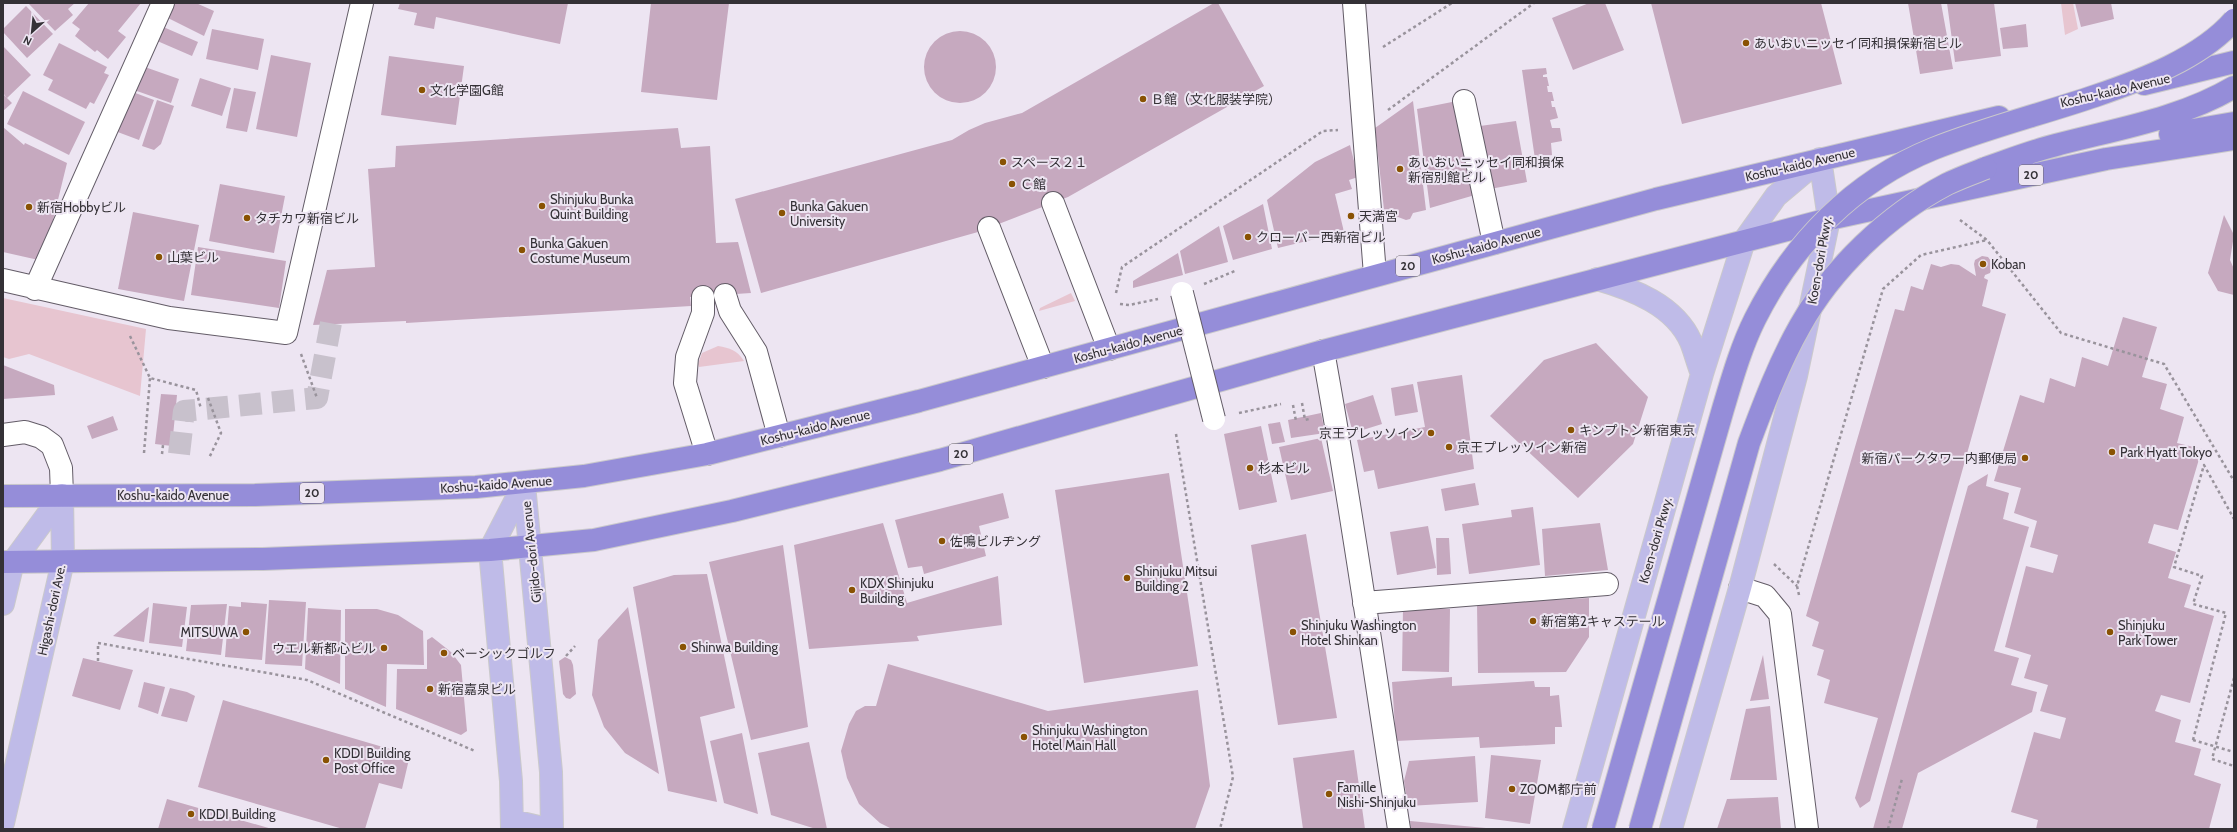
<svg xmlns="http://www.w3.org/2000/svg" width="2237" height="832" font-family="Cabin,'Noto Sans JP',sans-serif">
<rect width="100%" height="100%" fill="#ede5f2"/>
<path fill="#e7c5d0" d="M2061 3H2073L2078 29 2065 35Z
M1071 293 1075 301 1039 311 1040 308Z
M3 298 146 329 140 396 29 354 9 359 3 357Z
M718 346C730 348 737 350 744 361L699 367 698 364 702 353Z"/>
<path fill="#c6a9bf" d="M28 3H75L68 9 73 15 55 31Z
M89 3H141L118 31 126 37 108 59 97 50 95 52 75 36 80 29 72 23Z
M175 3H196L214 11 204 36 168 18Z
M400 3H568L560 44 436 17 434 29 414 25 417 13 398 9Z
M651 3H729L717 100 641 92Z
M1214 3H1218L1264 86 1068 197 978 232 761 293 735 199 952 140 969 130 985 123 1022 113Z
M1589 3H1605L1624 50 1573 70 1552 18Z
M1651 3H1821L1842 84 1682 124Z
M1908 3H1941L1953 69 1920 74Z
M1947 3H1994L2001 56 1955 62Z
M2075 3H2111L2114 19 2081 27Z
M26 6 53 34 27 58 3 32V29Z
M2026 24 2028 47 2003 49 2000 28Z
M161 26 198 42 192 56 155 40Z
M212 29 264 39 258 70 206 59Z
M924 67a36 36 0 1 1 72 0a36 36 0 1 1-72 0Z
M59 43 107 67 104 73 109 75 94 104 90 102 86 109 48 90 53 80 43 75Z
M3 46 31 75 7 98 3 93Z
M271 55 311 63 297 137 256 129Z
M389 56 464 66 456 125 381 115Z
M142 66 179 79 171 103 134 90Z
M1546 68 1547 74 1543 75V77H1547L1549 86H1547L1548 92H1552L1554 101H1551L1552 107H1555L1558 118 1550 120 1552 128H1560L1562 141 1551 143 1552 155 1535 159 1522 70Z
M200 78 231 88 222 116 191 106Z
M234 88 256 92 247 132 226 128Z
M23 91 85 122 69 155 7 124Z
M130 91 154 100 139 140 115 131Z
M3 94 12 103 3 111Z
M157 100 174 106 161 144 154 150 142 146Z
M1413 101 1426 210 1413 213 1410 219 1406 220 1398 217 1393 221 1388 222 1385 219 1375 128Z
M1457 101 1475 195 1430 208 1417 109Z
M1516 121 1527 182 1490 189 1480 126Z
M3 127 24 145 25 143 67 163 43 261 3 252Z
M678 128 681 148 710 146 716 243 738 242 751 293 690 297 691 306 406 323V321L313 325 327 270 375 267 368 169 395 167 396 146Z
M1350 145 1358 177 1349 180 1352 189 1335 194 1344 232 1278 248 1267 200 1315 162Z
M220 184 285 196 274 253 209 241Z
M1263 204 1272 249 1233 260 1223 226Z
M133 212 199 225 184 301 118 289Z
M2224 215 2234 235 2230 260 2234 269V295L2218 291 2208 273Z
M1219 226 1228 262 1185 274 1180 251Z
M198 247 286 261 279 308 191 295Z
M1178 253 1183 275 1133 288V281Z
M1982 256 1988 257 1993 264 1990 273 1985 275 1984 278 1988 280 1982 306 2006 314 1870 801 1860 808 1855 798 1878 718 1824 703 1830 680 1817 675 1824 650 1812 646 1819 622 1806 616 1895 309 1904 311 1911 286 1923 290 1931 264 1941 267 1951 264 1959 265 1976 276 1974 264 1975 260Z
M2123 317 2157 327 2142 377 2167 384 2160 409 2184 417 2177 443 2202 449 2178 530 2154 524 2148 543 2176 552 2168 578 2191 585 2184 607 2214 616 2190 703 2161 695 2155 711 2181 720 2175 742 2201 749 2194 775 2221 784 2209 829H2036L2038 820 2011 812 2034 732 2060 739 2066 718 2040 711 2048 685 2024 678 2031 655 2005 647 2026 566 2053 573 2058 555 2030 547 2037 521 2014 513 2021 488 1994 481 2020 395 2044 403 2050 378 2075 387 2082 357 2108 366Z
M1596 343 1648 397 1633 444 1578 498 1490 416 1544 360Z
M3 365 54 385 55 395 3 399Z
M1462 375 1474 469 1378 489 1374 470 1364 472 1357 440 1425 427 1417 382Z
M1413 384 1418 412 1395 416 1391 388Z
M161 394 177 395 172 446 155 444Z
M1373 395 1382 424 1353 433 1345 404Z
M1321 413 1325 433 1291 438 1288 420Z
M113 416 118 430 92 439 87 426Z
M1280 422 1285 442 1272 444 1268 424Z
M1261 426 1277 502 1239 510 1224 434Z
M1321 438 1333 491 1291 500 1279 447Z
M1169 473 1198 666 1084 683 1055 490Z
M1988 474 1986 486 2009 493 2003 519 2029 527 1994 651 2019 658 2011 685 2037 692 2032 712 1918 773 1902 829H1873L1968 486Z
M1475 483 1479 505 1445 511 1441 489Z
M1003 493 1009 518 979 526 986 556 924 574 922 566 908 568 895 520Z
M1533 507 1540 565 1469 574 1462 524 1512 517 1511 510Z
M883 523 907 603 998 576 1002 625 917 636 919 641 809 649 794 545Z
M1600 523 1608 570 1545 576 1542 529Z
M1428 526 1436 568 1397 575 1390 532Z
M1306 534 1337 718 1278 725 1251 545Z
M1436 538H1449L1451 574 1437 575Z
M783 545 808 727 751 740 709 562Z
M707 574 735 708 700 717 717 802 668 791 633 587 674 575Z
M1589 598V637L1566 672 1478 673 1477 604Z
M269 600 306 602 302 666 265 664Z
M241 602 267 604 262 660 225 657 229 606 241 607Z
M153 603 187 607 182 647 149 643Z
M227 604 221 655 186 651 191 605Z
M149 607 144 642 113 636 147 608Z
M628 607 659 774 625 753 604 727 592 695 598 640Z
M308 608 341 610 340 684 305 669Z
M1403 608 1450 609 1449 672 1402 671Z
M345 609H377L398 615 423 631 424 665 387 664 386 707 345 689Z
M432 637 451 652 461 665 467 731 461 735 396 709 397 669H427V640Z
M1763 655 1769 699 1750 701Z
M565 657 571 660 573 665 576 694 570 699 566 698 563 694 559 661Z
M83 658 133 670 120 710 72 696Z
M888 664 1048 711 1198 690 1210 786 1195 829H892L880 823 859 804 847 778 841 751 849 724 856 711 865 706H876Z
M1452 677V686L1534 681 1535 687H1550V696L1559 695 1562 727H1555V744L1480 748 1479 737 1396 741 1392 682Z
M144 682 165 687 158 714 138 707Z
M170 688 187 692 195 696 187 722 161 716Z
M223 700 410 755 402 789 379 783 365 829H343L198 787Z
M1770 706 1777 780H1730L1746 709Z
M742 733 758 814 724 803 710 741Z
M809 742 827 829H816L771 815 758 753Z
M1354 750 1365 829H1303L1293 758Z
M1491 755 1541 760 1530 824 1485 818Z
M1475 756 1478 802 1408 806 1404 781 1409 761Z
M1778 797 1781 829H1717L1727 799Z
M167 799 272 829H158Z
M1410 821 1486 828 1485 829H1411Z"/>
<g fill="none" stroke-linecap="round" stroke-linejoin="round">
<path stroke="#c8c1cc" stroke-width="22" stroke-dasharray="22 11" stroke-linecap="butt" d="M179 454 184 411 317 398 331 323"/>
<defs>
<path id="minor" d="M1354 3 1375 275
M1464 101 1494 243
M1053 203 1109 349
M989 228 1043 367
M3 280 169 318 286 333 362 3
M35 289 163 3
M725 295 730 311 756 352 779 436
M703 297V313L687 357 685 383 707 454
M1323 351C1352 510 1374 669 1399 829
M3 435 25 432 41 437 52 445 61 468 62 495
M1740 588 1765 596 1780 614 1807 829
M1364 603 1607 584"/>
<path id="major" d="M1597 279C1632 289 1675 305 1691 342 1695 352 1698 364 1702 374
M524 484 551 772 552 829
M3 604 13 562 62 495
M513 821 547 829
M3 823 63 561 62 495
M512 829 511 781 490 550 524 484
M1574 829 1702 374 1744 241 1776 196 1820 159
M1671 829 1740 588 1796 376 1829 219 1820 159"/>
<path id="highway" d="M2144 84 2234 62
M2170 134 2234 123
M1986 168C2009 160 2032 151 2056 145 2116 129 2180 119 2234 87
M3 496 255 495 476 487 584 476 707 454 919 401 1656 199 1999 117
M3 562 263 559 490 550 594 540 732 511 940 460 1323 351 1829 219 2106 159 2234 139"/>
</defs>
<use href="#minor" stroke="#635c67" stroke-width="24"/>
<use href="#major" stroke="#cac9cb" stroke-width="24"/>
<use href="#highway" stroke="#cac9cb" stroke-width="24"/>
<path stroke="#99939c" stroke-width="2.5" stroke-dasharray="3 3" stroke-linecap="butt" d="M1383 47 1452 3
M1388 110 1534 3
M1960 220 1987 240 2061 333 2164 364 2234 481
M1204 284 1237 270
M1116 293 1122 267 1323 131 1338 130
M1120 304 1129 305 1158 299
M130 336 150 378 196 390 201 409
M301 354 317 398
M208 398 221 433 209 458
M1302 403 1305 420 1309 419
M1293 405 1296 421
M1239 413 1281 404
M1176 434 1233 777 1220 829
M144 453 150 378
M162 454 163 445
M1774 564 1797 586
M1799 595 1797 586 1883 289 1921 255 1987 240
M566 656 575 646
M98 661V643L307 680 475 751
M2234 678 2212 759 2234 766
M2193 740 2226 613 2193 604 2202 576 2174 567 2204 465 2234 519
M1888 829 1902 779"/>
<use href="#minor" stroke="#fff" stroke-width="22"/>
<use href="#major" stroke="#bfbbe8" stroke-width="22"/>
<use href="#highway" stroke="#958dd9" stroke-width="22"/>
<defs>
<path id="minor-bridge" d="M1182 293 1214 419"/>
<path id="highway-bridge" d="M1603 829 1723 409C1732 379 1741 347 1755 319 1793 243 1854 181 1933 149 1986 128 2042 114 2095 96 2142 80 2201 58 2234 20
M1640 829 1749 443C1764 403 1779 363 1800 326 1832 268 1888 215 1947 184 1959 178 1973 173 1986 168"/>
</defs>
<use href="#minor-bridge" stroke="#635c67" stroke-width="24" stroke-linecap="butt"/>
<use href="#highway-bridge" stroke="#cac9cb" stroke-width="24" stroke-linecap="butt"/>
<path stroke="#99939c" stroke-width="2.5" stroke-dasharray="3 3" stroke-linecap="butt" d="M2193 740 2234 752"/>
<use href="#minor-bridge" stroke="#fff" stroke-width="22"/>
<use href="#highway-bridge" stroke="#958dd9" stroke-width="22"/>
</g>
<g fill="#895203" stroke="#ede5f2" stroke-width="1.5">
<circle cx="1746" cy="43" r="4"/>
<circle cx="422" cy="90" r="4"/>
<circle cx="1143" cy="99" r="4"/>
<circle cx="1003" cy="162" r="4"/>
<circle cx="1400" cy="169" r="4"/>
<circle cx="1012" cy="184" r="4"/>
<circle cx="542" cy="206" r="4"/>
<circle cx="29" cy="207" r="4"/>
<circle cx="782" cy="213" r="4"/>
<circle cx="1351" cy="216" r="4"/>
<circle cx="247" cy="218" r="4"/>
<circle cx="1248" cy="237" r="4"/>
<circle cx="522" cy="250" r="4"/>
<circle cx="159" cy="257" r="4"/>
<circle cx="1983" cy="264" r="4"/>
<circle cx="1571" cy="430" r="4"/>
<circle cx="1431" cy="433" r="4"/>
<circle cx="1449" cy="447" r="4"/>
<circle cx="2112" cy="452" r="4"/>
<circle cx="2025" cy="458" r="4"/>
<circle cx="1250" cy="468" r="4"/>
<circle cx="942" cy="541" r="4"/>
<circle cx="1127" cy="578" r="4"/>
<circle cx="852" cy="590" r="4"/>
<circle cx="1533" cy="621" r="4"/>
<circle cx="246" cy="632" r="4"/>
<circle cx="1293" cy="632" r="4"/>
<circle cx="2110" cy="632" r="4"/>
<circle cx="683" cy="647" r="4"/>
<circle cx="384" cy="648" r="4"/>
<circle cx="444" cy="653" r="4"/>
<circle cx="430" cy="689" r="4"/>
<circle cx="1024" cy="737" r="4"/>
<circle cx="326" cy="760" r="4"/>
<circle cx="1512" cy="789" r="4"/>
<circle cx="1329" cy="794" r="4"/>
<circle cx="191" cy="814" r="4"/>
</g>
<g text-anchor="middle" stroke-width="4" stroke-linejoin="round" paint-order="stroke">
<g fill="#ede5f2" stroke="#6c676e" stroke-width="1">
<rect x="2019" y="165" width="24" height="20" rx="3"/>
<rect x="1396" y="256" width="24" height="20" rx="3"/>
<rect x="949" y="444" width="24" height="20" rx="3"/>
<rect x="300" y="483" width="24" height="20" rx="3"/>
</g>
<g font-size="12" font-weight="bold" fill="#343136">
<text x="2031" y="179">20</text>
<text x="1408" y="270">20</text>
<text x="961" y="458">20</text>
<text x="312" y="497">20</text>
</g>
<g font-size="13" fill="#343136" stroke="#ede5f2" text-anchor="start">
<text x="1754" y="48">あいおいニッセイ同和損保新宿ビル</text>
<text x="430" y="95">文化学園G館</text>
<text x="1151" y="104">Ｂ館（文化服装学院）</text>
<text x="1011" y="167">スペース２１</text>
<text x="1408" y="167">あいおいニッセイ同和損保<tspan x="1408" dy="15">新宿別館ビル</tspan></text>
<text x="1020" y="189">Ｃ館</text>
<text x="550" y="204">Shinjuku Bunka<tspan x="550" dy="15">Quint Building</tspan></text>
<text x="790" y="211">Bunka Gakuen<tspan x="790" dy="15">University</tspan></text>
<text x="37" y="212">新宿Hobbyビル</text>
<text x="1359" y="221">天満宮</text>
<text x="255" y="223">タチカワ新宿ビル</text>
<text x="1256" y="242">クローバー西新宿ビル</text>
<text x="530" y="248">Bunka Gakuen<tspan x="530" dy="15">Costume Museum</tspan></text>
<text x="167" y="262">山葉ビル</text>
<text x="1991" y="269">Koban</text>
<text x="1579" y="435">キンプトン新宿東京</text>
<text x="1423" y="438" text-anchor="end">京王プレッソイン</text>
<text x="1457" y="452">京王プレッソイン新宿</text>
<text x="2120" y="457">Park Hyatt Tokyo</text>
<text x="2017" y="463" text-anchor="end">新宿パークタワー内郵便局</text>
<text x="1258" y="473">杉本ビル</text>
<text x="950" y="546">佐鳴ビルヂング</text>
<text x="1135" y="576">Shinjuku Mitsui<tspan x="1135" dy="15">Building 2</tspan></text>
<text x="860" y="588">KDX Shinjuku<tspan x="860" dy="15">Building</tspan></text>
<text x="1541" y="626">新宿第2キャステール</text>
<text x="1301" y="630">Shinjuku Washington<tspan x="1301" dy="15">Hotel Shinkan</tspan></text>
<text x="2118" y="630">Shinjuku<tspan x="2118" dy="15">Park Tower</tspan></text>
<text x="238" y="637" text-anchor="end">MITSUWA</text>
<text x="691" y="652">Shinwa Building</text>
<text x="376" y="653" text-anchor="end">ウエル新都心ビル</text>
<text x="452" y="658">ベーシックゴルフ</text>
<text x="438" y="694">新宿嘉泉ビル</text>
<text x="1032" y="735">Shinjuku Washington<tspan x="1032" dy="15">Hotel Main Hall</tspan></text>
<text x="334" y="758">KDDI Building<tspan x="334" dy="15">Post Office</tspan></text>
<text x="1337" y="792">Famille<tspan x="1337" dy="15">Nishi-Shinjuku</tspan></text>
<text x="1520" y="794">ZOOM都庁前</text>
<text x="199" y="819">KDDI Building</text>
</g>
<g font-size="13" fill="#343136" stroke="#ede5f2">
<text transform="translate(2115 90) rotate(-13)" y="5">Koshu-kaido Avenue</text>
<text transform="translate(1800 164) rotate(-13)" y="5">Koshu-kaido Avenue</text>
<text transform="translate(1486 245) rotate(-15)" y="5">Koshu-kaido Avenue</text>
<text transform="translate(1819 260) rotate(-80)" y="5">Koen-dori Pkwy.</text>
<text transform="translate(1128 344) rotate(-15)" y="5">Koshu-kaido Avenue</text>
<text transform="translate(815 427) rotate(-14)" y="5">Koshu-kaido Avenue</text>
<text transform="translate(496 484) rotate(-4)" y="5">Koshu-kaido Avenue</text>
<text x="173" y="500">Koshu-kaido Avenue</text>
<text transform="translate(1655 540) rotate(-74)" y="5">Koen-dori Pkwy.</text>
<text transform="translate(531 552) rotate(-96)" y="5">Gijido-dori Avenue</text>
<text transform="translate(51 610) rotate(-78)" y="5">Higashi-dori Ave.</text>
</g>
</g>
<rect width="2237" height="832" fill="none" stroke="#343136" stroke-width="8"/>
<g transform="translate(32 32) rotate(207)" stroke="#ede5f2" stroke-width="3" paint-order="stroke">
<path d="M0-3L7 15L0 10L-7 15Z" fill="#343136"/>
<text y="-6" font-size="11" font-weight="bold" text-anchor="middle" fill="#343136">N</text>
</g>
</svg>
